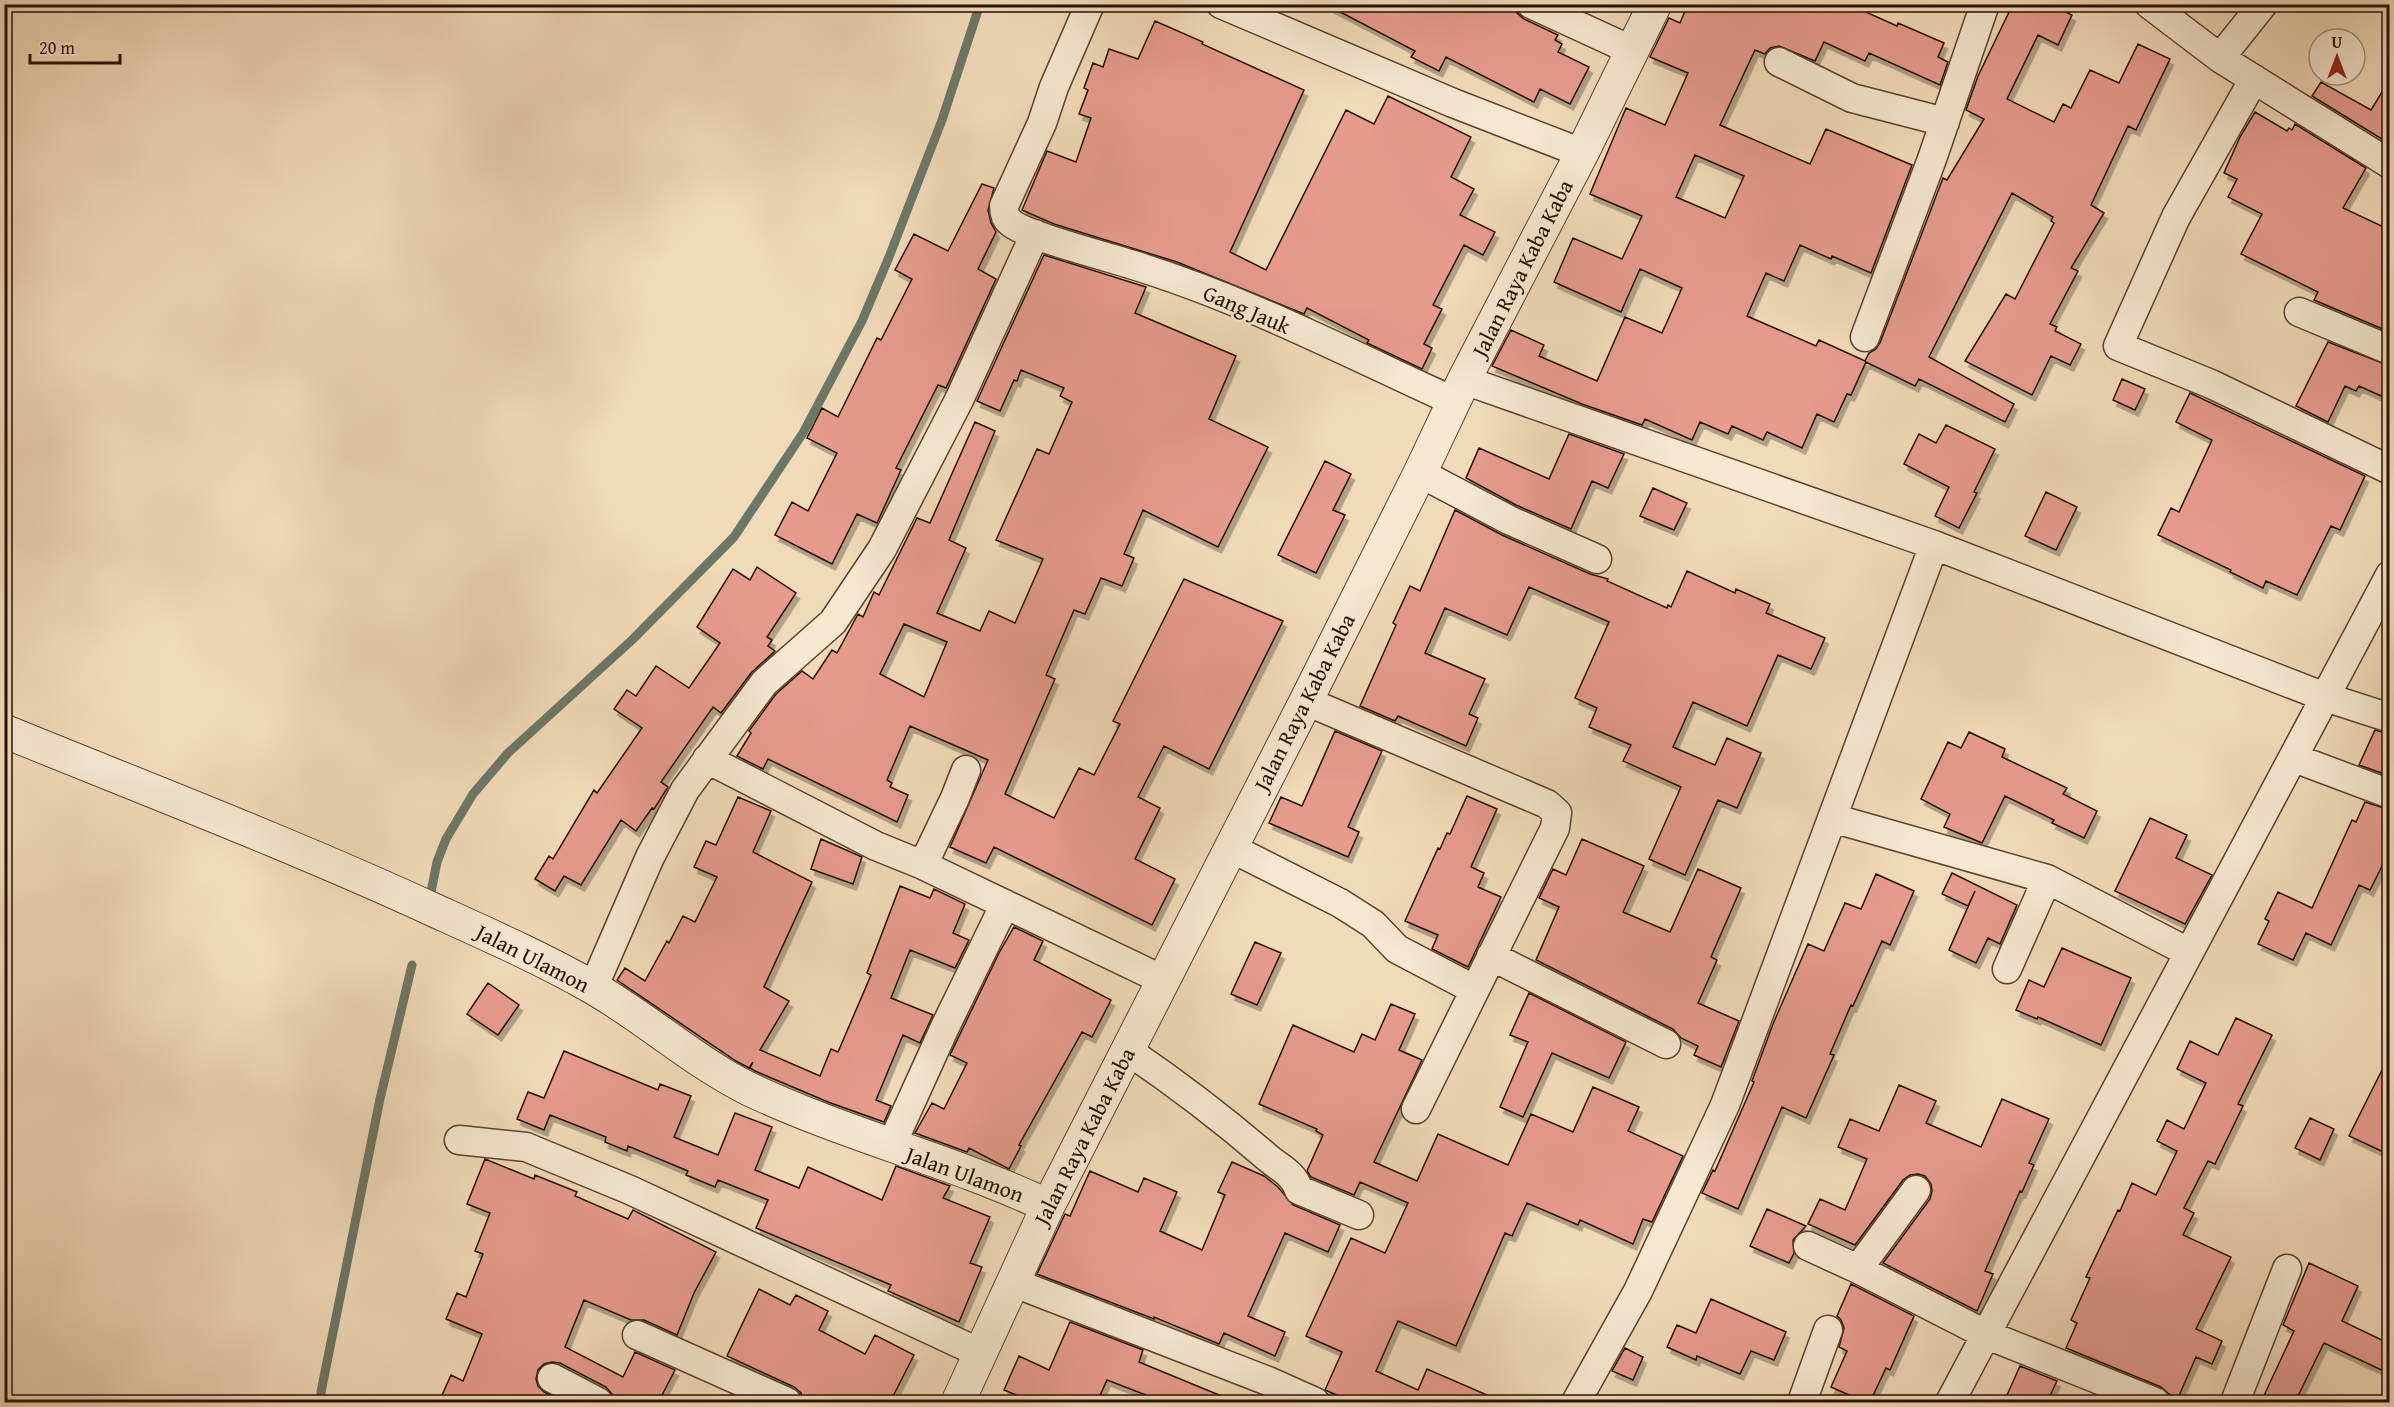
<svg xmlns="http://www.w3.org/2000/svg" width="2394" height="1407" font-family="'Gentium Book Plus',serif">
<defs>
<filter id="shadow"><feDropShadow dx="3.5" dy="6" stdDeviation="0" flood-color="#0004"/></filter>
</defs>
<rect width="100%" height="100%" fill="#f1dab8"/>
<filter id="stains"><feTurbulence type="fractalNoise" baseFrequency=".00333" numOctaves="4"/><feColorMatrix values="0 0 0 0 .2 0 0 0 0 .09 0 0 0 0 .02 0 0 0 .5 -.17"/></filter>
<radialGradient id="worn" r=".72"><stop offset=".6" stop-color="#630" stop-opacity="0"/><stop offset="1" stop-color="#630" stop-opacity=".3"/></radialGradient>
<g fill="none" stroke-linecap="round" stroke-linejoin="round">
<path stroke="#6d7767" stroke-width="9" d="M429 902 437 862 446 839 473 794 508 753 632 640 734 537 803 433 862 321 889 257 942 120 980 4
M321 1402V1392L380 1099 412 965"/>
</g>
<path fill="#e69b8d" stroke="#271000" stroke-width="1.5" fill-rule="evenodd" filter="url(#shadow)" d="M1325 4H1515L1517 13 1524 19 1558 35 1555 40 1562 44 1558 52 1589 67 1570 104 1540 89 1534 102 1446 57 1439 71 1411 57 1415 51Z
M1688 4H1848L1897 26 1898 23 1944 43 1938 57 1948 62 1940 85 1869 53 1865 61 1824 42 1815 61 1779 46 1770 48 1765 54 1755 50 1720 125 1810 164 1826 129 1912 165 1871 273 1832 256 1831 259 1800 245 1784 281 1766 273 1747 316 1816 346 1819 340 1865 361 1869 353 1876 349 1880 343 1943 178 1947 180 1984 119 1966 110 1978 76 2013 4H2050L2072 15 2058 45 2038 35 2007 99 2054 122 2063 104 2071 108 2090 70 2119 83 2138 44 2170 59 2136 130 2128 126 2091 205 2104 213 2071 268 2078 271 2050 324 2057 327 2055 331 2081 344 2070 365 2051 356 2032 395 1965 361 2006 294 2015 299 2054 223 2051 221 2053 217 2012 193 1929 357 2014 404 2005 422 1919 379 1915 386 1866 362 1851 395 1847 394 1834 422 1817 414 1802 448 1767 432 1763 440 1732 426 1728 434 1700 422 1692 440 1645 419 1642 425 1582 404 1492 366 1511 330 1544 345 1539 356 1597 381 1625 317 1662 333 1682 288 1640 269 1621 312 1554 282 1573 238 1622 259 1642 216 1590 194 1626 108 1665 125 1688 73 1650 57 1669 18 1680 23ZM1695 155 1744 176 1725 218 1676 197Z
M1155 21 1203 42 1202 44 1304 90 1230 252 1266 270 1346 110 1374 124 1388 96 1471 137 1451 177 1474 189 1460 215 1495 232 1483 255 1464 245 1433 305 1442 309 1424 344 1432 348 1422 369 1367 343 1369 340 1307 308 1304 314 1177 262 1054 224 1022 210 1047 151 1076 162 1091 118 1079 114 1088 90 1084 88 1093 63 1103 67 1109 49 1138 59Z
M2390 79V144L2312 96 2321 82 2371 110Z
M2255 112 2287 131 2289 128 2292 130 2295 124 2366 168 2343 208 2390 230V332L2314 300 2318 292 2241 254 2262 214 2228 197 2237 179 2224 173 2240 137Z
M982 184 994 188 988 210 991 223 996 232 978 269 996 279 946 388 938 385 896 468 901 470 877 523 857 514 832 564 775 535 792 502 808 511 837 453 807 438 822 408 838 417 877 338 881 340 912 279 895 270 914 234 948 251Z
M1044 255 1146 287 1135 313 1236 356 1209 419 1268 447 1218 547 1143 510 1124 554 1134 558 1122 586 1101 578 1085 614 1074 610 1046 675 1055 679 1005 794 1054 818 1079 768 1094 775 1120 724 1113 721 1184 579 1283 621 1209 769 1164 746 1138 797 1160 808 1135 859 1175 879 1152 925 994 847 986 863 950 847 988 760 910 726 887 780 892 783 890 787 908 795 897 822 768 759 763 769 737 756 751 733 749 731 776 694 802 671 813 679 832 650 837 653 858 614 863 617 874 592 879 595 917 518 930 523 975 422 995 431 949 540 966 548 937 613 980 631 989 611 1015 623 1043 559 996 540 1037 449 1049 454 1072 402 1060 396 1064 388 1021 370 1017 381 1014 380 1000 411 977 401ZM904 624 947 642 924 697 880 674Z
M2328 342 2390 366V400L2359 386 2356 391 2345 386 2328 422 2296 406Z
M2122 379 2145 389 2135 410 2113 400Z
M2190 393 2365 476 2340 530 2331 526 2297 595 2266 581 2263 588 2230 572 2231 570 2158 535 2171 508 2179 512 2212 440 2176 422Z
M1946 425 1995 449 1974 492 1977 493 1959 528 1935 516 1949 487 1904 464 1919 434 1936 443Z
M1569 434 1624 454 1608 488 1592 481 1571 529 1516 505 1466 478 1479 448 1549 479Z
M1325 461 1351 474 1333 510 1345 515 1316 573 1278 555Z
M1653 488 1687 503 1674 530 1640 516Z
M2046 492 2077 507 2056 550 2025 536Z
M1455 510 1502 535 1590 574 1608 579 1607 581 1667 608 1668 605 1671 607 1687 571 1735 593 1736 589 1770 604 1766 613 1825 638 1811 669 1778 655 1747 726 1693 702 1673 747 1715 765 1727 738 1761 753 1737 808 1718 800 1685 875 1649 859 1681 787 1623 761 1631 745 1589 727 1597 708 1575 698 1609 622 1529 587 1507 635 1445 608 1425 653 1485 679 1469 714 1478 718 1466 746 1398 716 1395 721 1360 706 1396 625 1393 623 1410 586 1420 591Z
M757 567 796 593 767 637 772 640 768 646 775 651 751 673 721 713 713 707 661 782 668 787 654 809 652 808 636 831 621 820 581 885 564 876 555 891 535 879 549 856 553 859 594 790 597 793 642 728 614 709 627 690 636 696 656 666 689 688 720 643 697 627 733 569 750 580Z
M2375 730 2390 734V776L2359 765Z
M1335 731 1382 751 1348 827 1359 832 1348 857 1269 823 1281 797 1302 806Z
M1969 732 2005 749 2002 757 2067 788 2063 794 2097 811 2084 838 2052 823 2054 820 2005 796 1982 843 1944 827 1950 814 1921 799 1948 742 1961 748Z
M1467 796 1497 809 1471 867 1484 873 1478 887 1501 897 1468 967 1432 949 1438 935 1405 921 1438 848 1440 849 1447 833 1450 834Z
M738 797 771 811 753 852 812 882 764 987 789 1001 760 1050 820 1076 831 1049 838 1052 871 975 867 973 900 886 930 898 934 889 965 904 953 933 969 940 955 968 910 950 891 998 933 1015 920 1043 903 1035 876 1100 891 1106 884 1122 828 1102 755 1071 750 1068 753 1062 749 1068 736 1061 617 980 625 968 645 981 667 941 669 943 683 916 695 922 717 877 694 867 706 841 716 845Z
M2365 802 2390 810V850L2370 890 2359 885 2331 945 2306 933 2293 960 2258 944 2269 921 2265 919 2278 892 2312 908 2352 820 2356 822Z
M2150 818 2187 835 2176 858 2212 875 2185 924 2115 891Z
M821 839 862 857 853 884 811 869Z
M1582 839 1644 866 1623 912 1670 932 1698 869 1741 888 1711 957 1717 960 1698 1003 1739 1021 1721 1067 1694 1055 1698 1046 1681 1038 1673 1029 1536 960 1559 907 1539 898 1553 869 1566 875Z
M1952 873 2017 905 2000 944 1988 938 1976 963 1949 950 1975 891 1968 906 1942 894Z
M1876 874 1914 891 1890 945 1882 941 1853 1006 1851 1005 1830 1054 1834 1055 1806 1118 1782 1107 1738 1209 1702 1193 1713 1170 1715 1171 1754 1082 1752 1081 1773 1024 1808 944 1824 951 1845 903 1861 909Z
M1014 927 1043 941 1034 960 1111 1000 1092 1037 1082 1032 1019 1145 1021 1146 1009 1169 969 1148 967 1152 915 1133 932 1103 944 1109 967 1063 950 1055 999 953Z
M1255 942 1281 953 1257 1005 1231 994Z
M2062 948 2131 978 2101 1045 2038 1017 2037 1019 2016 1010 2029 980 2044 987Z
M488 983 519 1005 498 1035 467 1014Z
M1529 993 1626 1042 1609 1078 1552 1053 1523 1117 1500 1107 1528 1042 1510 1035Z
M1391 1004 1415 1014 1399 1050 1422 1060 1374 1162 1417 1181 1438 1134 1508 1165 1531 1114 1573 1132 1593 1087 1639 1107 1628 1131 1683 1156 1652 1222 1643 1219 1633 1244 1580 1220 1578 1225 1527 1203 1512 1236 1505 1233 1456 1346 1398 1321 1376 1371 1418 1390 1427 1369 1503 1402H1353L1325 1390 1342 1352 1306 1336 1351 1238 1385 1253 1408 1203 1360 1182 1354 1195 1311 1177 1307 1171 1323 1135 1316 1131 1317 1129 1259 1104 1293 1025 1354 1052 1362 1034 1375 1040Z
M2236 1018 2272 1035 2238 1104 2243 1106 2215 1164 2208 1161 2184 1208 2194 1213 2183 1235 2231 1257 2196 1329 2222 1341 2212 1364 2196 1357 2178 1398 2169 1394 2161 1387 2066 1348 2077 1323 2071 1320 2090 1278 2086 1277 2118 1210 2120 1211 2132 1183 2156 1195 2177 1151 2157 1141 2167 1120 2184 1129 2206 1083 2177 1069 2190 1041 2218 1055Z
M564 1051 658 1090 660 1084 691 1096 674 1137 718 1155 735 1113 772 1127 755 1170 799 1188 808 1167 882 1200 896 1166 950 1186 943 1198 990 1217 970 1263 982 1267 959 1322 888 1291 891 1285 756 1228 768 1200 718 1180 715 1187 686 1175 688 1171 628 1146 627 1151 605 1142 606 1137 550 1115 544 1130 517 1119 528 1092 544 1098Z
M2390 1054V1155L2349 1136Z
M1899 1085 1936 1101 1926 1123 1981 1147 2002 1099 2049 1119 2029 1163 2034 1165 2022 1192 2020 1191 1985 1271 1993 1274 1977 1311 1883 1263 1930 1199 1932 1191 1931 1184 1925 1176 1918 1174 1910 1175 1903 1180 1855 1245 1808 1224 1820 1199 1845 1210 1867 1159 1838 1147 1850 1119 1879 1131Z
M2310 1118 2334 1129 2320 1160 2295 1148Z
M485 1159 534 1179 535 1175 577 1192 575 1196 628 1219 633 1210 716 1252 694 1293 677 1335 644 1320H631L584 1300 565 1347 623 1377 635 1352 675 1370 662 1395H659L674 1402H614L612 1394 606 1387 560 1363 552 1362 544 1364 538 1370 536 1379 538 1386 544 1392 563 1402H439L451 1375 463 1381 482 1334 446 1319 457 1293 466 1297 483 1254 475 1251 490 1213 467 1204Z
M1232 1162 1264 1176 1278 1187 1293 1205 1340 1225 1328 1252 1285 1233 1248 1316 1285 1332 1275 1356 1224 1333 1219 1344 1154 1317V1319L1037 1274 1065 1214 1070 1216 1090 1171 1138 1192 1144 1178 1177 1192 1160 1231 1202 1250 1225 1195 1218 1192Z
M1767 1209 1806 1226 1793 1240 1794 1253 1789 1263 1750 1246Z
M2309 1263 2358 1286 2342 1321 2390 1344V1374L2324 1343 2295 1402H2261L2294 1331 2283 1325Z
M1851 1284 1914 1316 1890 1370 1886 1368 1870 1402H1865L1831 1387 1847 1351 1839 1347 1844 1328 1841 1320 1837 1316Z
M759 1289 790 1305 796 1295 828 1311 819 1330 865 1354 875 1335 914 1355 890 1402H803L801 1393 794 1387 727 1356Z
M1711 1299 1786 1332 1774 1360 1751 1351 1740 1374 1697 1356 1696 1360 1667 1347 1677 1325 1696 1333Z
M1070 1322 1143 1350 1139 1362 1236 1402H1164L1107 1380 1097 1402H1034L1004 1390 1019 1356 1049 1370Z
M1625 1348 1643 1357 1633 1380 1612 1371Z
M2020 1366 2057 1381 2047 1402H2004Z"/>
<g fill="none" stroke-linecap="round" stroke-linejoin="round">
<defs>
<path id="minor" d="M1090 4 1054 87 1042 123 1004 206C1004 212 1005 218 1010 222 1025 236 1106 256 1130 264 1242 298 1348 353 1453 401
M1221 4 1453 103 1582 153
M1531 4 1633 51
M2149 4 2220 58 2390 164
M2220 58 2263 4
M1779 62 1852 98 1945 122
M2254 79 2176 217 2118 346 2211 384 2390 470
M2299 312 2390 350
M1865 337 1932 159 1985 4
M1464 380 1934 545 2325 697 2390 718
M1420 473 1509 520 1597 559
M1306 701 1547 804 1557 813 1555 828 1416 1109
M2294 758 2390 794
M707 759 876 846 923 865 1163 980
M1832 818 2047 879 2188 952
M1231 848 1340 903 1373 924 1397 949 1475 990
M923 865 955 798 966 770
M1491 956 1666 1044
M2007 969 2047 879
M593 988 650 857 685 790 764 683 833 622 882 549 959 400 1035 234
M1127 1050C1177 1084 1223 1119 1268 1158 1281 1169 1293 1173 1299 1190L1359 1215
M459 1140 526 1147 630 1190 980 1353
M891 1146 945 1027 1005 904
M1808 1246 1858 1269 1985 1334 2155 1402
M1858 1269 1916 1190
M1012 1282 1268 1381 1315 1402
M637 1335 787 1402
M552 1378 598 1402
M1576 1402 1638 1291 1725 1105 1934 545
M1802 1402 1828 1330
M1950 1402 2390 575
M2235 1402 2287 1269"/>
<path id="tertiary" d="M4 731C149 790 295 846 436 911 489 935 543 959 592 987 646 1018 692 1060 747 1088 845 1135 951 1160 1048 1206
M958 1402 1048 1206 1306 701 1420 473 1464 380 1582 153 1655 4"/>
</defs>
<use href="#minor" stroke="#5a422e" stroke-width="31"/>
<use href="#tertiary" stroke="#5a422e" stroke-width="35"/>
<use href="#minor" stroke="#f6e7d1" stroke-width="28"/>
<use href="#tertiary" stroke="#f6e7d1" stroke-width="33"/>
</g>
<g text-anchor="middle" stroke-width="5" stroke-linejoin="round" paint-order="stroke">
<g font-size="22" fill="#271000" stroke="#f6e7d1">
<text transform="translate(1522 268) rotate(-63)" y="8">Jalan Raya Kaba Kaba</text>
<text transform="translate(1247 309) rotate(23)" y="8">Gang Jauk</text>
<text transform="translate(1304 702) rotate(-63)" y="8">Jalan Raya Kaba Kaba</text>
<text transform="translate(533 958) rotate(27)" y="8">Jalan Ulamon</text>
<text transform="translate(1084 1136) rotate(-63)" y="8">Jalan Raya Kaba Kaba</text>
<text transform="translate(965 1174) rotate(20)" y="8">Jalan Ulamon</text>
</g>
</g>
<rect width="2394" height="1407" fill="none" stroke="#f1dab8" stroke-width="24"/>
<rect x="6" y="6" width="2382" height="1395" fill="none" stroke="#271000" stroke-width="3"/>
<rect x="12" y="12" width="2370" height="1383" fill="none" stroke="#271000" stroke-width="1.5"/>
<g transform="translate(2337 57)"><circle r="28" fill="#f6e7d1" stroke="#a3917d" stroke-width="1.5"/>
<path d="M0-4.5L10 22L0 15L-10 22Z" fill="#8f2418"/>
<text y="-9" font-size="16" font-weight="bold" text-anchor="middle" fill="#271000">U</text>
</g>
<path d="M30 54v9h90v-9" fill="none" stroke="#271000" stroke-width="3"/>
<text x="39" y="54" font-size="18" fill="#271000" stroke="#f6e7d1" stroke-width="4.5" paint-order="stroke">20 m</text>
<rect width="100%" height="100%" filter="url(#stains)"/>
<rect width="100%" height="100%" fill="url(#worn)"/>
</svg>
